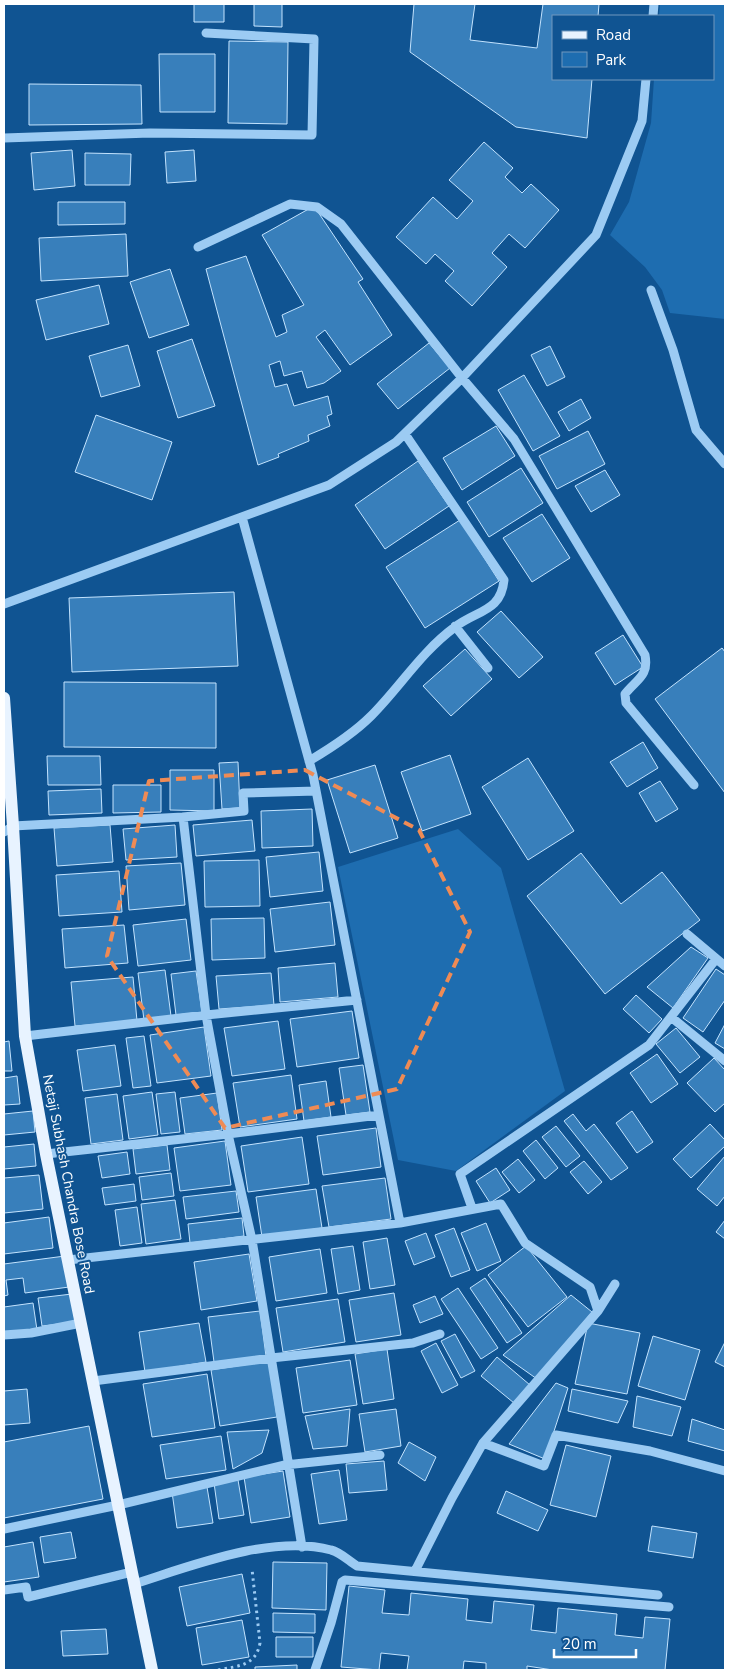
<svg xmlns="http://www.w3.org/2000/svg" width="729" height="1674" font-family="'Nunito Sans',sans-serif">
<rect width="100%" height="100%" fill="#105492"/>
<path fill="#1e6db0" d="M660 4H725V319L670 313 662 290 645 267 610 235 629 202 651 123 654 79H713V16H659Z
M458 829 501 868 565 1091 456 1171 398 1160 338 867Z"/>
<path fill="#387fbb" stroke="#c3e3fe" d="M194 4H224V22H194Z
M254 4H282V27L254 26Z
M414 4H475L470 40 537 48 543 4H599L598 16H553V79H592L587 138 516 127 410 52Z
M229 41 288 42 287 124 228 123Z
M159 54H215V112H160Z
M29 84 141 85 142 124 29 125Z
M484 142 513 168 505 177 522 193 531 184 559 210 525 248 509 234 492 253 507 267 472 306 445 281 454 271 435 254 426 264 396 237 433 197 457 219 473 201 449 180Z
M72 150 75 186 34 190 31 153Z
M194 150 196 181 167 183 165 152Z
M85 153 131 154 130 185H85Z
M58 202H125V224L58 225Z
M314 206 363 279 358 282 392 335 350 365 325 330 316 337 341 371 324 383 307 388 302 371 284 376 280 361 269 365 275 387 287 384 294 406 328 396 332 414 327 416 330 426 308 435 309 441 278 454 279 457 258 465 206 269 246 256 276 337 287 332 282 315 304 305 262 235Z
M126 234 128 276 41 281 39 238Z
M170 269 189 325 149 338 130 282Z
M99 285 109 324 46 340 36 300Z
M192 339 215 406 178 418 157 351Z
M429 343 450 368 398 409 377 384Z
M128 345 140 386 101 397 89 356Z
M550 346 565 377 547 386 531 355Z
M524 375 560 436 533 451 498 390Z
M581 399 591 418 569 431 558 412Z
M96 415 172 442 152 500 75 472Z
M496 426 515 456 462 490 443 458Z
M588 431 605 464 557 489 539 456Z
M418 461 449 506 385 549 355 505Z
M521 468 543 503 489 537 467 502Z
M605 470 620 495 591 512 575 486Z
M542 514 570 558 532 582 503 538Z
M460 520 499 581 425 628 386 567Z
M234 592 238 666 72 672 69 598Z
M501 611 543 657 519 678 477 632Z
M623 635 643 667 615 685 595 653Z
M722 648 725 652V793L655 699Z
M465 649 492 679 451 716 423 686Z
M64 682 216 683V748L64 747Z
M643 742 658 768 627 787 610 762Z
M450 755 471 814 422 831 401 772Z
M47 756H100L101 785H48Z
M528 758 574 831 528 860 482 787Z
M238 762 240 808 222 809 219 763Z
M375 765 398 838 350 853 327 780Z
M170 770H214V811L170 810Z
M660 781 678 809 656 822 639 793Z
M113 785H161V812L113 813Z
M101 789 102 813 49 815 48 791Z
M312 809 313 846 262 848 261 811Z
M252 820 255 851 196 856 193 825Z
M110 825 113 862 57 866 54 828Z
M175 825 177 857 126 860 123 829Z
M319 852 323 891 270 897 266 857Z
M581 853 621 904 662 872 700 920 605 994 527 896Z
M259 860 260 906 205 907 204 861Z
M181 863 185 905 129 910 126 866Z
M119 871 122 912 59 916 56 875Z
M330 902 335 945 275 952 270 909Z
M264 918 265 958 212 960 211 919Z
M186 919 191 960 138 966 133 925Z
M124 925 128 963 65 968 62 929Z
M691 947 708 958 673 1008 647 987Z
M335 963 338 997 280 1002 278 968Z
M716 969 725 975V1000L703 1032 683 1018Z
M165 970 171 1016 144 1020 138 973Z
M196 971 202 1012 176 1015 171 974Z
M271 973 274 1005 219 1009 216 976Z
M133 977 137 1021 75 1026 71 982Z
M636 995 662 1019 649 1033 623 1009Z
M352 1011 359 1058 297 1067 290 1019Z
M278 1021 285 1069 232 1076 224 1028Z
M725 1024V1049L715 1043Z
M204 1027 211 1076 157 1083 150 1035Z
M676 1028 700 1057 680 1073 656 1044Z
M144 1036 151 1086 133 1088 126 1038Z
M9 1041 12 1071H4V1042Z
M115 1045 121 1086 83 1091 77 1050Z
M657 1054 678 1084 651 1103 630 1073Z
M714 1058 725 1070V1103L715 1112 687 1083Z
M363 1065 370 1112 346 1115 339 1068Z
M291 1075 297 1119 240 1127 233 1083Z
M17 1076 20 1104 4 1105V1078Z
M326 1081 331 1117 304 1121 299 1085Z
M152 1092 158 1135 129 1139 123 1096Z
M175 1092 180 1132 161 1134 156 1094Z
M217 1093 222 1130 185 1134 180 1098Z
M117 1094 123 1140 91 1144 85 1098Z
M33 1111 35 1132 4 1135V1114Z
M632 1111 653 1142 637 1153 616 1123Z
M573 1114 586 1131 594 1124 628 1168 611 1180 564 1121Z
M710 1124 725 1140V1146L691 1178 673 1159Z
M556 1126 580 1156 566 1167 542 1137Z
M376 1128 381 1167 323 1175 317 1136Z
M302 1137 309 1184 248 1192 241 1146Z
M536 1140 558 1168 545 1179 523 1151Z
M225 1141 231 1185 180 1191 174 1148Z
M34 1144 36 1166 4 1169V1147Z
M167 1145 170 1170 136 1174 133 1149Z
M127 1152 130 1174 102 1178 98 1156Z
M725 1156V1196L717 1206 697 1189Z
M518 1159 535 1180 519 1193 502 1172Z
M584 1161 602 1182 588 1194 570 1172Z
M496 1168 510 1190 490 1203 476 1181Z
M171 1173 174 1196 142 1200 139 1177Z
M39 1175 43 1209 4 1213V1178Z
M385 1178 391 1219 329 1227 322 1186Z
M134 1184 136 1201 105 1205 102 1188Z
M316 1189 322 1228 262 1237 256 1197Z
M236 1191 239 1212 186 1219 183 1197Z
M175 1200 181 1239 146 1244 141 1204Z
M137 1207 142 1243 120 1246 115 1210Z
M49 1217 53 1248 4 1254V1223Z
M242 1218 244 1236 190 1243 188 1224Z
M725 1220V1239L716 1232Z
M486 1223 501 1261 477 1271 461 1233Z
M454 1228 470 1270 451 1277 435 1235Z
M426 1233 435 1257 414 1265 405 1241Z
M387 1238 395 1285 370 1289 363 1242Z
M353 1246 360 1290 338 1294 331 1249Z
M526 1246 567 1297 528 1327 488 1275Z
M320 1249 327 1293 276 1301 269 1257Z
M249 1254 257 1301 201 1310 194 1262Z
M65 1256 69 1287 25 1293 23 1278 6 1280 8 1295 4 1296V1264Z
M485 1278 522 1333 507 1343 470 1288Z
M458 1288 498 1348 481 1359 441 1299Z
M394 1293 401 1335 356 1342 349 1300Z
M72 1294 75 1322 42 1326 38 1298Z
M571 1295 592 1312 537 1379 503 1355Z
M435 1296 443 1314 420 1323 413 1305Z
M338 1299 345 1342 283 1352 276 1308Z
M33 1303 37 1330 4 1334V1307Z
M260 1311 266 1356 214 1362 208 1317Z
M199 1323 206 1362 145 1372 139 1332Z
M588 1323 640 1333 627 1394 575 1384Z
M455 1334 475 1371 461 1378 441 1341Z
M653 1336 700 1350 685 1400 638 1386Z
M725 1342V1367L715 1362Z
M436 1343 458 1385 442 1393 421 1351Z
M387 1349 394 1399 363 1404 355 1354Z
M497 1357 530 1385 514 1403 481 1376Z
M350 1360 357 1405 303 1413 296 1368Z
M269 1361 277 1417 220 1426 211 1370Z
M207 1374 215 1428 152 1437 143 1384Z
M556 1383 568 1388 545 1459 509 1444Z
M27 1389 30 1423 4 1425V1391Z
M572 1389 628 1401 618 1423 568 1411Z
M637 1396 681 1407 672 1436 633 1427Z
M350 1409 347 1446 313 1449 305 1416Z
M396 1409 401 1446 365 1452 359 1414Z
M692 1419 725 1430V1451L688 1441Z
M89 1426 103 1499 4 1518V1442Z
M269 1430 262 1453 233 1469 227 1432Z
M221 1436 226 1470 166 1479 160 1445Z
M409 1442 436 1457 425 1481 398 1463Z
M566 1445 611 1456 596 1517 550 1505Z
M384 1461 387 1490 349 1493 346 1464Z
M339 1470 347 1520 319 1524 311 1474Z
M283 1471 290 1517 251 1523 244 1477Z
M238 1480 244 1515 219 1519 214 1483Z
M207 1487 213 1523 177 1528 172 1492Z
M506 1491 548 1510 538 1531 497 1513Z
M652 1526 697 1533 693 1558 648 1551Z
M71 1532 76 1558 44 1563 40 1537Z
M33 1542 39 1577 4 1582V1547Z
M273 1562 327 1563 326 1610 272 1608Z
M242 1574 250 1613 187 1626 179 1587Z
M349 1586 385 1590 382 1613 409 1615 411 1593 468 1599 466 1620 492 1623 494 1601 534 1605 531 1630 556 1633 558 1608 617 1614 615 1635 643 1638 645 1617 670 1619 665 1670H553L527 1666V1670H486V1663L464 1661 463 1670H407L409 1656 381 1653 379 1670 341 1667Z
M273 1613 315 1614V1633L273 1632Z
M242 1620 249 1657 202 1665 196 1628Z
M106 1629 108 1654 63 1656 61 1631Z
M276 1637H313V1657H276Z
M297 1665V1670H255V1667Z"/>
<g fill="none" stroke-linecap="round" stroke-linejoin="round">
<path stroke="#9ccbf3" stroke-width="3" stroke-dasharray="2.5 4" stroke-linecap="butt" d="M218 1670C238 1666 256 1666 260 1643L252 1569"/>
<path stroke="#9ccbf3" stroke-width="9" d="M653 16 654 4
M4 138 150 133 312 135 314 39 206 33
M198 247 290 204 317 207 341 224 462 378 514 439 645 655C649 676 637 679 625 694L626 703 694 785
M651 290 673 350 696 430 725 464
M242 517 313 775 400 1223
M4 604 329 485 396 442 462 378 596 235 642 121 646 79
M455 626 488 668
M309 761C331 748 353 734 371 716 400 687 421 652 455 627 477 610 501 612 504 580L405 434
M183 817 206 1015 228 1134 252 1240 302 1547
M4 832 13 826 183 817 244 811 243 793 316 791
M687 934 725 966
M671 1017 725 1061
M25 1036 206 1015 357 1000
M46 1154 228 1134 379 1115
M472 1208 460 1174 649 1045 716 959
M68 1260 400 1223 501 1204 525 1243 590 1287 598 1311
M4 1335 31 1333 81 1323
M93 1381 271 1358 413 1343 440 1334
M483 1443 544 1466 556 1435 650 1451 725 1471
M4 1529 118 1505 285 1465 380 1455
M415 1571 452 1498 483 1443 598 1311 615 1284
M134 1584C191 1566 272 1534 331 1550 340 1552 349 1561 357 1566L658 1595
M4 1590 26 1587 28 1597 132 1572
M315 1670 331 1623 342 1582 345 1580 669 1607"/>
<path stroke="#e8f3ff" stroke-width="12" d="M4 698 13 826 25 1036 46 1154 152 1670"/>
</g>
<path fill="none" stroke="#ef8b55" stroke-width="4" stroke-dasharray="10 6" stroke-linejoin="round" d="M305 770 419 830 470 932 397 1089 225 1128 107 956 149 781Z"/>
<g text-anchor="middle" stroke-width="4" stroke-linejoin="round" paint-order="stroke">
<g font-size="14" fill="#fff" stroke="#105492">
<text transform="translate(69 1184) rotate(79)" y="5">Netaji Subhash Chandra Bose Road</text>
</g>
</g>
<rect width="729" height="1674" fill="none" stroke="#ffffff" stroke-width="10"/>
<rect x="552" y="15" width="162" height="65" fill="#105492" stroke="#7098be"/>
<rect x="562" y="31" width="25" height="8" fill="#e8f3ff" stroke="#7098be"/>
<text x="596" y="40" font-size="15" fill="#ffffff">Road</text>
<rect x="562" y="52" width="25" height="15" fill="#1e6db0" stroke="#7098be"/>
<text x="596" y="65" font-size="15" fill="#ffffff">Park</text>
<path d="M554 1649v8h82v-8" fill="none" stroke="#ffffff" stroke-width="2.5"/>
<text x="562" y="1649" font-size="15" fill="#ffffff" stroke="#105492" stroke-width="4" paint-order="stroke">20 m</text>
</svg>
